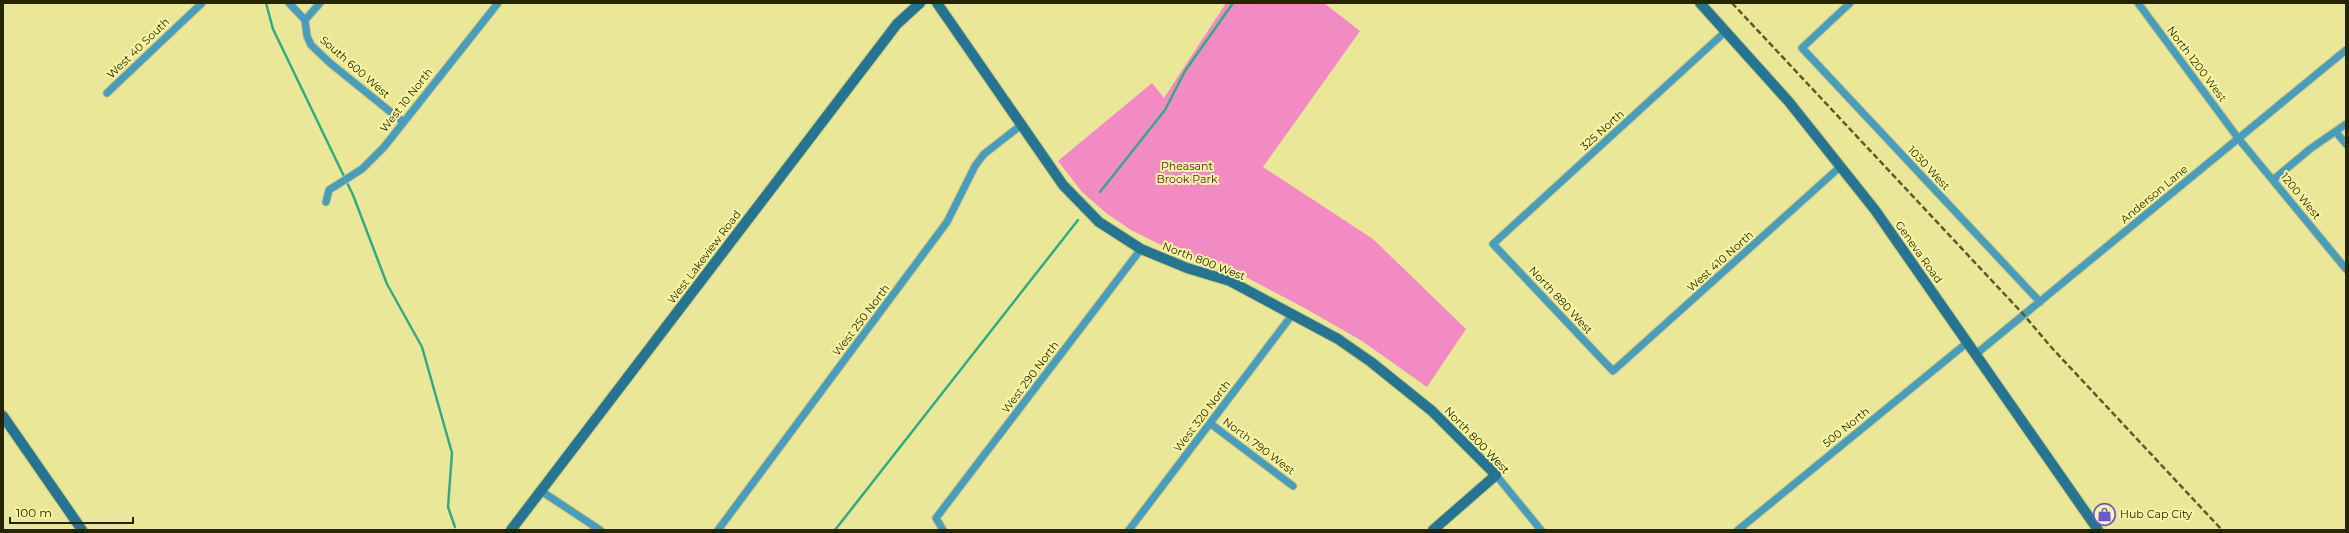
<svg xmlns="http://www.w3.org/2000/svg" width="2349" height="533" font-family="Montserrat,sans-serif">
<rect width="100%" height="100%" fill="#eae898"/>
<path fill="#f28ac3" d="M1226 3H1324L1360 31 1263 167 1373 239 1466 329 1427 387 1362 341 1308 310 1227 267 1183 256 1131 230 1106 213 1082 192 1058 161 1152 83 1164 98Z"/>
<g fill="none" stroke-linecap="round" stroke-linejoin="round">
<path stroke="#30ab84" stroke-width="2.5" d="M266 3 273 29 353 195 387 284 422 347 452 453 448 507 455 527
M1100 192 1165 110 1185 71 1233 3
M835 530 1078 220"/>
<defs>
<path id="street" d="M289 3 305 20 307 36 311 45 330 63 403 122
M1850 3 1802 48 2040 302
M2138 3 2238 138 2346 269
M305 20 320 3
M1726 31 1493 244 1613 371 1841 166
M107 93 202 3
M2336 132 2346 144
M2273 180 2310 149 2346 124
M326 202 329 190 362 169 384 147 498 3
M1976 354 2346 50
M1211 424 1293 486
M1496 475 1541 530
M541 491 600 530
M718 530 947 222 975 166 984 154 1020 126
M943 530 936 518 1141 249
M1129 530 1292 315
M1738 530 1968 342"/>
<path id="secondary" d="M937 3 1063 185 1099 222 1141 249 1187 268 1230 281 1338 339 1371 362 1432 411 1496 475 1433 530
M1700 3 1789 102 1875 210 2098 530
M3 416 82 530
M511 530 897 24 920 3"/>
</defs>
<use href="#street" stroke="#c7c57d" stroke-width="9"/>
<use href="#secondary" stroke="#c7c57d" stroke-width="12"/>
<use href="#street" stroke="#489dbe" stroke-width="7"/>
<use href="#secondary" stroke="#257491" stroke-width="10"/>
<path stroke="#5c5b2c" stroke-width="2.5" stroke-dasharray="6 3" stroke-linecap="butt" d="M1732 3 2024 315 2051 347 2222 530"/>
</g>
<defs>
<symbol id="shop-ring" viewBox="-11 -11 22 22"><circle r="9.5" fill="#f8f6a5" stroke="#6d58d2" stroke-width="1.5"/><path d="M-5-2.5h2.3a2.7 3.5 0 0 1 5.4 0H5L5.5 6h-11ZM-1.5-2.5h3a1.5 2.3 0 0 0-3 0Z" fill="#6d58d2"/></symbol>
</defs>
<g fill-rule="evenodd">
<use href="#shop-ring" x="2092" y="502" width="25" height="25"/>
</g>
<g text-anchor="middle" stroke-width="4" stroke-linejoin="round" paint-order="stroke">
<g font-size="11" fill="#262503" stroke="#f8f6a5">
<text transform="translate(138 48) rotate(-44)" y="4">West 40 South</text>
<text transform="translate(2197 64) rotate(53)" y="4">North 1200 West</text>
<text transform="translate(355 67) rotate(41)" y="4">South 600 West</text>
<text transform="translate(406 100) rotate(-52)" y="4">West 10 North</text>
<text transform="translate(1602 130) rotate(-42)" y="4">325 North</text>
<text transform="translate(1929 168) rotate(47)" y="4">1030 West</text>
<text transform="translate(2154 194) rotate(-40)" y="4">Anderson Lane</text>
<text transform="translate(2301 196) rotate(51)" y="4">1200 West</text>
<text transform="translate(1919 252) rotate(55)" y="4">Geneva Road</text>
<text transform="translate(704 257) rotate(-53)" y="4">West Lakeview Road</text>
<text transform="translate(1204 261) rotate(21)" y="4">North 800 West</text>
<text transform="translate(1720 261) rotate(-42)" y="4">West 410 North</text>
<text transform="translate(1561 300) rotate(47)" y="4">North 880 West</text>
<text transform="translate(861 320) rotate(-53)" y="4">West 250 North</text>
<text transform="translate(1030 377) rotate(-53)" y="4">West 290 North</text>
<text transform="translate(1202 416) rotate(-53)" y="4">West 320 North</text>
<text transform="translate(1846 427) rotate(-39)" y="4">500 North</text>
<text transform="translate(1477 440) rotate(46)" y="4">North 800 West</text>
<text transform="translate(1259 446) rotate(37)" y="4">North 790 West</text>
</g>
<g font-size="11" fill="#56123c" stroke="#f8f6a5">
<text x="1187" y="170">Pheasant<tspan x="1187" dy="13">Brook Park</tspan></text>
</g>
<g font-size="11" fill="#262503" stroke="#f8f6a5" text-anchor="start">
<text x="2120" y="518">Hub Cap City</text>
</g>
</g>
<rect width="2349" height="533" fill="none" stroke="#262503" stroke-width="8"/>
<path d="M10 517v6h123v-6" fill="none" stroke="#262503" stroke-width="2"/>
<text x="16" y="517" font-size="12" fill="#262503" stroke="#f8f6a5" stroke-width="3" paint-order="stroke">100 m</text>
</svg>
